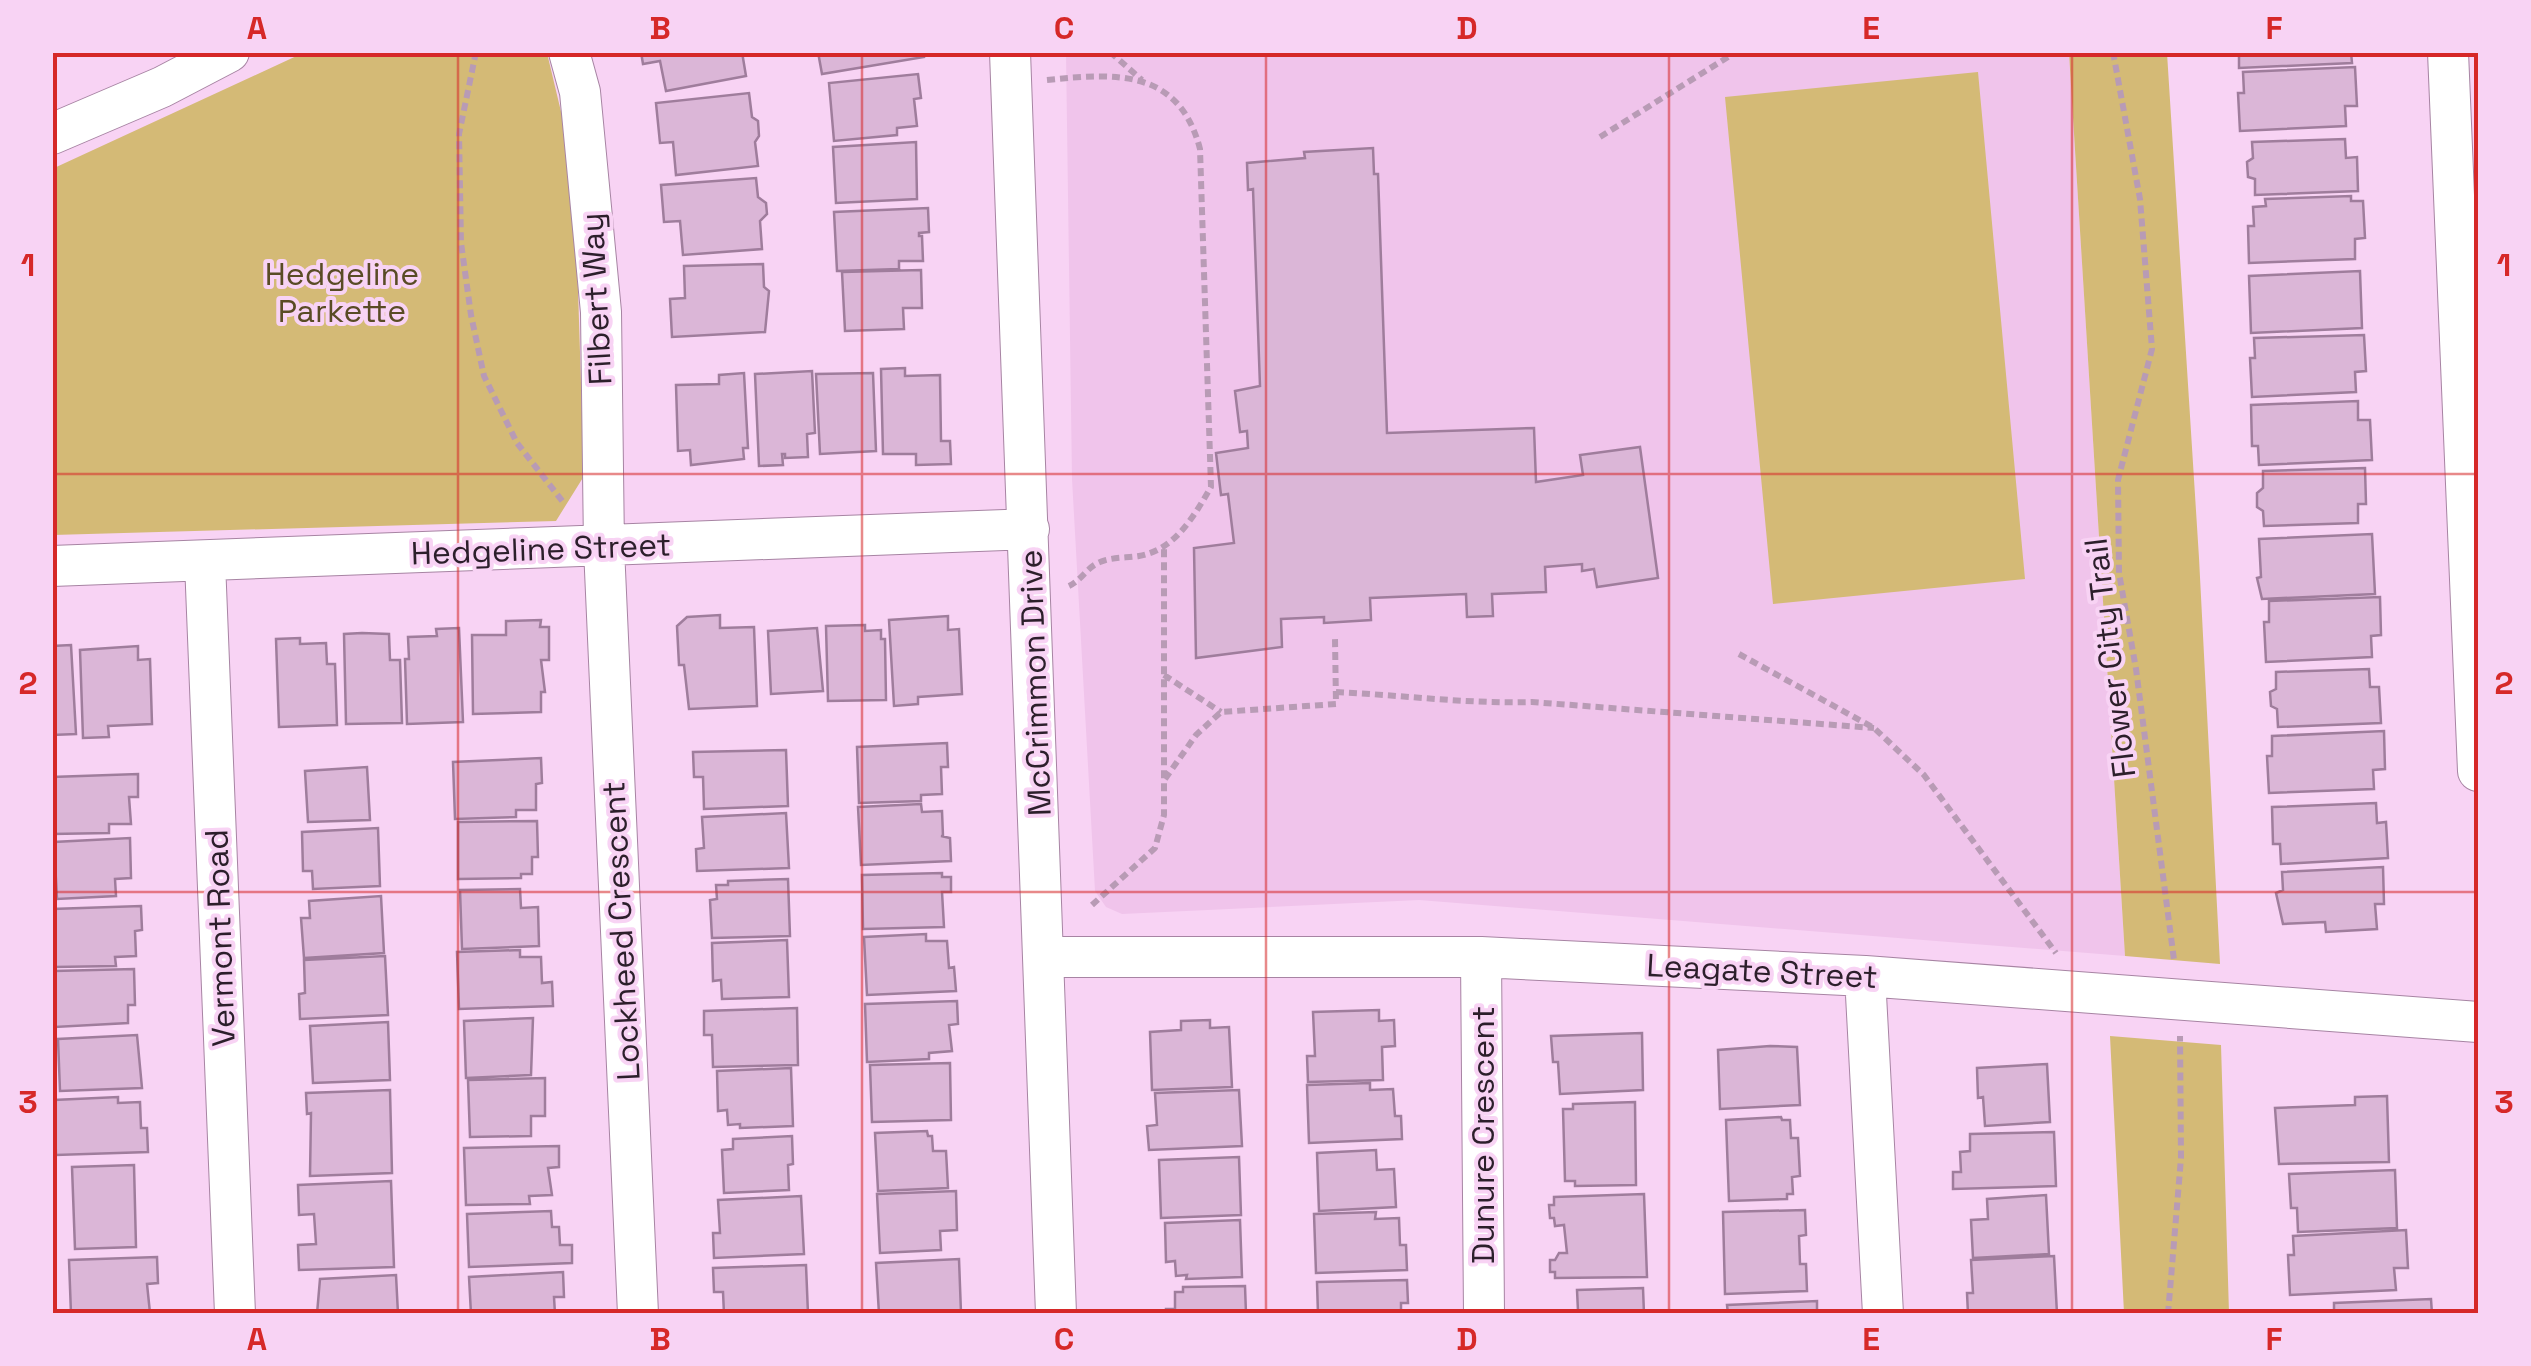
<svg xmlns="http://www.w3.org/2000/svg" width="2531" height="1366" font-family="'Space Grotesk',sans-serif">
<rect width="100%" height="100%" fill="#f8d3f4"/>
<path fill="#f0c4eb" d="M1066 53H2069L2125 956 1419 900 1122 914 1106 907 1095 891 1072 479Z"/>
<path fill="#d4ba76" d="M303 53H547L574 166 584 476 556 521 53 535 52 169Z
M2069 53H2167L2199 558 2220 964 2125 956Z
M1978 72 2025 579 1773 604 1725 97Z
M2110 1036 2221 1045 2229 1313H2124Z"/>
<path fill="#dbb6d7" stroke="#9f7d9c" stroke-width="2.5" d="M641 52H742L746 76 666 91 660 61 643 64Z
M818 52H924V57L822 74Z
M2239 52H2351L2352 63 2239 68Z
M2355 67 2357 106H2345L2346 126 2240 131 2238 93H2244L2243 72Z
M918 74 921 98 914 99 917 126 897 128V135L834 141 829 83Z
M749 93 752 117 758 121 759 136 755 142 758 166 676 175 673 142 660 143 656 103Z
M2345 139 2346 158 2357 157 2358 191 2255 195V179L2248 177 2247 162 2253 158 2252 142Z
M916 142 917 199 836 203 833 147Z
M1373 148 1374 174H1378L1387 433 1534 428 1536 482 1583 475 1580 455 1640 447 1658 578 1597 587 1594 569 1582 571V564L1545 567 1546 592 1492 594 1493 616 1467 617 1466 594 1370 598 1371 620 1324 623V617L1281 619 1282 647 1196 658 1194 548 1234 543 1228 494 1221 495 1216 453 1248 448 1247 431 1240 432 1235 391 1260 386 1253 189 1248 190 1247 163 1305 158 1304 152Z
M756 178 758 197 766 203 767 214 760 221 762 249 683 255 680 221 664 222 661 185Z
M2351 196V201H2363L2365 238 2355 239V259L2249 263 2248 226H2254L2253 207 2266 206 2265 199Z
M928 208 929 232 919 233V236H922L923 261H899V269L837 271 834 212Z
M763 264 764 287 769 291 765 332 672 337 670 299 685 298 684 266Z
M921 270 922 308H903L904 329 845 331 842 272Z
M2360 271 2362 328 2251 333 2249 276Z
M2364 335 2366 371 2355 372 2356 392 2252 397 2250 358H2255L2254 338Z
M905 368V376L940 375 941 441H950L951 464 916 465V454H883L881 369Z
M812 371 815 433 807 434 808 457 785 458V454H782L783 465 759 466 755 374Z
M744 373 748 448H743L744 459 691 465 690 450 678 451 676 385 719 384V375Z
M873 373 876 451 820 454 816 374Z
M2358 401V420H2370L2372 460 2259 465 2258 446H2252L2251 405Z
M2365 468 2366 504H2358V523L2264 526 2263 511 2257 507V493L2263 488V471Z
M2372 534 2375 594 2262 599 2257 578 2261 577 2259 539Z
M2380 597 2381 635 2371 636 2372 657 2266 662 2264 622H2269V601Z
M720 615V628L754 627 757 706 689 709 684 665H679L677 626 687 617Z
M948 616V630L959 629 962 694 918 697V704L894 706 889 620Z
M541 620 540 627H549V660H541L545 692H541V712L473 714 472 635H506V621Z
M865 625V631L881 630V639H885L886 700 828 701 826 626Z
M459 628 463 722 407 724 405 659H409L408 637 437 636 436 629Z
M817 628 823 691 771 694 768 631Z
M362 633 389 634 390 660H400L402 723 346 724 344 634Z
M300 638V644L326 643 327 664H335L337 725 279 727 276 639Z
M71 645 76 734 52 735V646Z
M138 646V660L150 659 152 724 108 726 109 737 83 738 80 650Z
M2369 669 2370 687H2379L2381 723 2278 727 2277 709 2271 706 2270 692 2276 689V672Z
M2384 731 2385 769 2373 770 2374 789 2269 793 2267 756H2272V736Z
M947 743 948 767H941L942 794 921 795V801L859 803 857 747Z
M786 750 788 806 704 809 703 777H694L693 752Z
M541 758 542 783 536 784V810H516V817L455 819 453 762Z
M367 767 370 820 308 822 305 771Z
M138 774V797H129L131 824H109V833L52 834V777Z
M2376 803 2377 823 2386 822 2388 858 2281 864 2280 844H2273L2272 807Z
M921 804 922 812 942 811 943 836H941L950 838 951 861 861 865 858 807Z
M786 813 789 868 697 871 696 849 704 848 702 817Z
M537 821 538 857H532V874H521V878L458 879V822Z
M378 828 380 886 313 889 312 871H303L302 832Z
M130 838 131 878 115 879 116 896 57 899 54 842Z
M2383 867 2384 904H2375L2377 929 2326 932 2325 922 2283 924 2276 893 2283 890 2282 872Z
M942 873V877H951V892H942L944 927 863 929 862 875Z
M788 879 790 936 712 938 710 900 717 899 716 885H728V881Z
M520 889 521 908 538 907 539 946 462 949 460 890Z
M381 896 384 953 304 958 301 918H310L309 901Z
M141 906 142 930 135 931 136 956 115 957 116 966 54 967 52 909Z
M926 934V941H947L949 968 954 967 956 991 867 995 864 937Z
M787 940 789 997 722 999 721 980 713 981 712 943Z
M520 950V957H541L542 983 552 982 553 1006 459 1009 457 952Z
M385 956 388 1015 300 1019 299 994 305 993 304 960Z
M134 969 135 1005H128V1023L55 1027 54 971Z
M957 1001 958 1024 949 1025 952 1051 929 1053V1059L867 1062 865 1004Z
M797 1008 798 1065 713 1067 712 1035H704V1011Z
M1379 1010V1021L1394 1020 1395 1046 1382 1047 1383 1080 1308 1082 1307 1056H1315L1313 1012Z
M533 1018 531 1075 466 1078 464 1021Z
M1210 1020V1028L1229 1027 1232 1087 1152 1090 1150 1032 1181 1030V1021Z
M388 1022 390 1080 313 1083 310 1026Z
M1642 1033 1643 1090 1560 1094 1558 1062H1553L1551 1036Z
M137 1035 142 1088 60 1091 58 1039Z
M1770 1046 1797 1047 1800 1105 1720 1109 1718 1050Z
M950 1063 951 1120 872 1122 870 1065Z
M2047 1064 2050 1122 1985 1126 1983 1097 1978 1098 1977 1068Z
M791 1068 793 1126 740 1128V1124L728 1125 727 1110 718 1111 717 1071Z
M545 1078V1116H531V1136L470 1137 468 1080Z
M1370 1083V1090L1393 1089 1395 1116H1401L1402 1139 1309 1143 1307 1085Z
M390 1090 392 1173 310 1176 311 1113 307 1114 306 1093Z
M1239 1090 1242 1146 1149 1150 1147 1126 1157 1125 1155 1093Z
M2387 1096 2389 1162 2279 1164 2275 1108 2355 1105V1097Z
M118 1097V1103L140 1102 141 1128H147L148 1152 56 1155 54 1100Z
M1635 1102 1636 1185 1575 1186V1181H1565L1563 1109H1573V1104Z
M1781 1117 1782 1120H1790L1791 1138H1798L1800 1176 1792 1177 1793 1194H1787V1199L1729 1201 1726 1120Z
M927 1131 928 1136H932L933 1151H946L948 1188 878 1191 875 1133Z
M2054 1132 2056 1186 1953 1189V1172H1961L1960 1152 1970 1151V1134Z
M792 1136 793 1164 788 1165 789 1190 724 1193 722 1150 733 1149V1139Z
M559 1146V1167L548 1168 552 1195 529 1196 530 1204 466 1205 464 1148Z
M1376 1150 1377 1170 1394 1169 1396 1207 1319 1211 1317 1153Z
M1239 1157 1241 1215 1161 1218 1159 1160Z
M134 1165 136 1247 75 1249 72 1167Z
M2395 1170 2397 1228 2298 1232 2297 1208H2291L2289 1174Z
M391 1181 394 1267 299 1270 298 1245 316 1244 314 1214 299 1215 298 1185Z
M956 1191 957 1230 940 1231 941 1250 880 1253 877 1194Z
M1644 1194 1647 1277 1555 1278V1272H1550V1260H1555L1559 1253H1567L1564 1225 1555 1226 1554 1218H1550L1549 1205H1554V1197Z
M2046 1195 2049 1254 1973 1258 1971 1220 1988 1219 1987 1199Z
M801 1196 804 1254 714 1258 713 1233H720L718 1200Z
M1805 1210 1806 1235 1799 1236 1800 1264H1806L1807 1291 1725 1294 1723 1212Z
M551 1211 552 1227H559L560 1245H572V1263L469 1267 467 1214Z
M1376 1212 1375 1219 1399 1218 1400 1245H1406L1407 1270 1316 1273 1314 1214Z
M1240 1220 1242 1277 1186 1279 1187 1275 1176 1276 1175 1261 1166 1262 1165 1223Z
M2406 1230 2408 1268H2394L2396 1290 2290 1295 2288 1255H2294L2293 1236Z
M2054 1256 2057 1314H1968L1967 1293H1973L1971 1260Z
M157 1257 158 1283 147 1284 150 1313 158 1314H71L69 1260Z
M959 1259 961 1313 879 1314 876 1263Z
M806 1265 808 1314H724L723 1292H714L713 1268Z
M563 1272 564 1297H554L555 1314H471L469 1277Z
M396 1275 398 1314H317L320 1279Z
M1407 1280 1408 1303H1401V1314H1318L1317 1282Z
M1245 1286 1246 1314H1166V1309H1175V1292H1183V1287Z
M1643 1288 1644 1314H1571L1578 1311 1577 1290Z
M2431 1299 2432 1314H2334V1303Z
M1817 1301V1314H1728L1727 1305Z"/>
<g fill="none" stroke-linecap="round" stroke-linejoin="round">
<defs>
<path id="minor" d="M569 52 580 92 601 312 604 548 638 1314
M1010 52 1056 1314
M2448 52 2478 771
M52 134 162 87 229 52
M205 562 235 1314
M52 566 1029 529
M1044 957H1481L1865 976 2478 1022
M1481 957 1484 1314
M1865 976 1883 1314"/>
</defs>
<use href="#minor" stroke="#a784a3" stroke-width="42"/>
<path stroke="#b89bb5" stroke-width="6" stroke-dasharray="8 5" stroke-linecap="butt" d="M476 52 459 134 461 243 471 315 484 376 517 443 563 502
M1110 52 1142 80
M2113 52 2140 199 2152 349 2118 480 2119 573 2136 669 2174 960
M1047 80C1115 73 1179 68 1200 149L1211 487C1194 516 1175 550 1139 556 1126 558 1112 557 1100 562 1087 567 1082 580 1069 586
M1600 137 1736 52
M1739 654 1874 728 1924 775 2056 953
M1164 675 1221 712
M1336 692C1401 695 1467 704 1532 702L1874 728
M1165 779 1196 735 1221 712 1336 704 1335 639
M1092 905 1155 848 1164 815V548
M2168 1314 2181 1158 2180 1036"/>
<use href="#minor" stroke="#fff" stroke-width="40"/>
</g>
<path fill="none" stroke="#d62828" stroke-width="2.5" stroke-opacity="0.55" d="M458 52V1314M862 52V1314M1266 52V1314M1669 52V1314M2072 52V1314M52 474H2478M52 892H2478"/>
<g text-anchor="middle" stroke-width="8" stroke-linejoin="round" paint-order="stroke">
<g font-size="32" fill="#594b25" stroke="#f8d3f4">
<text x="342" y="285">Hedgeline<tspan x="342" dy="37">Parkette</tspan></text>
</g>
<g font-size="32" fill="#2c1f2b" stroke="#f8d3f4">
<text transform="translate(596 299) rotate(-93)" y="11">Filbert Way</text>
<text transform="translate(541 549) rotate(-2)" y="11">Hedgeline Street</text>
<text transform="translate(2110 658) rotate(-97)" y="11">Flower City Trail</text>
<text transform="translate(1035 683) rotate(-92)" y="11">McCrimmon Drive</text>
<text transform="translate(621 931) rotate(-93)" y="11">Lockheed Crescent</text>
<text transform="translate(220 938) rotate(-92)" y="11">Vermont Road</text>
<text transform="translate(1762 971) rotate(3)" y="11">Leagate Street</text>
<text transform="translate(1483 1135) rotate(-90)" y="11">Dunure Crescent</text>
</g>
</g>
<rect width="2531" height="1366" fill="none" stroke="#f8d3f4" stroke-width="110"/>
<rect x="55" y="55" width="2421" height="1256" fill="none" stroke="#d62828" stroke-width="4"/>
<g font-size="32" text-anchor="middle" font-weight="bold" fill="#d62828">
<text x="257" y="39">A</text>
<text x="660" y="39">B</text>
<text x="1064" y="39">C</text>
<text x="1467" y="39">D</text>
<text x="1871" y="39">E</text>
<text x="2274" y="39">F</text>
<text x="28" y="276">1</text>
<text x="2504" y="276">1</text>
<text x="28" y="694">2</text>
<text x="2504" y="694">2</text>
<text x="28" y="1113">3</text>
<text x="2504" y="1113">3</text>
<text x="257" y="1350">A</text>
<text x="660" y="1350">B</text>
<text x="1064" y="1350">C</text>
<text x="1467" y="1350">D</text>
<text x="1871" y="1350">E</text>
<text x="2274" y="1350">F</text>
</g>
</svg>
